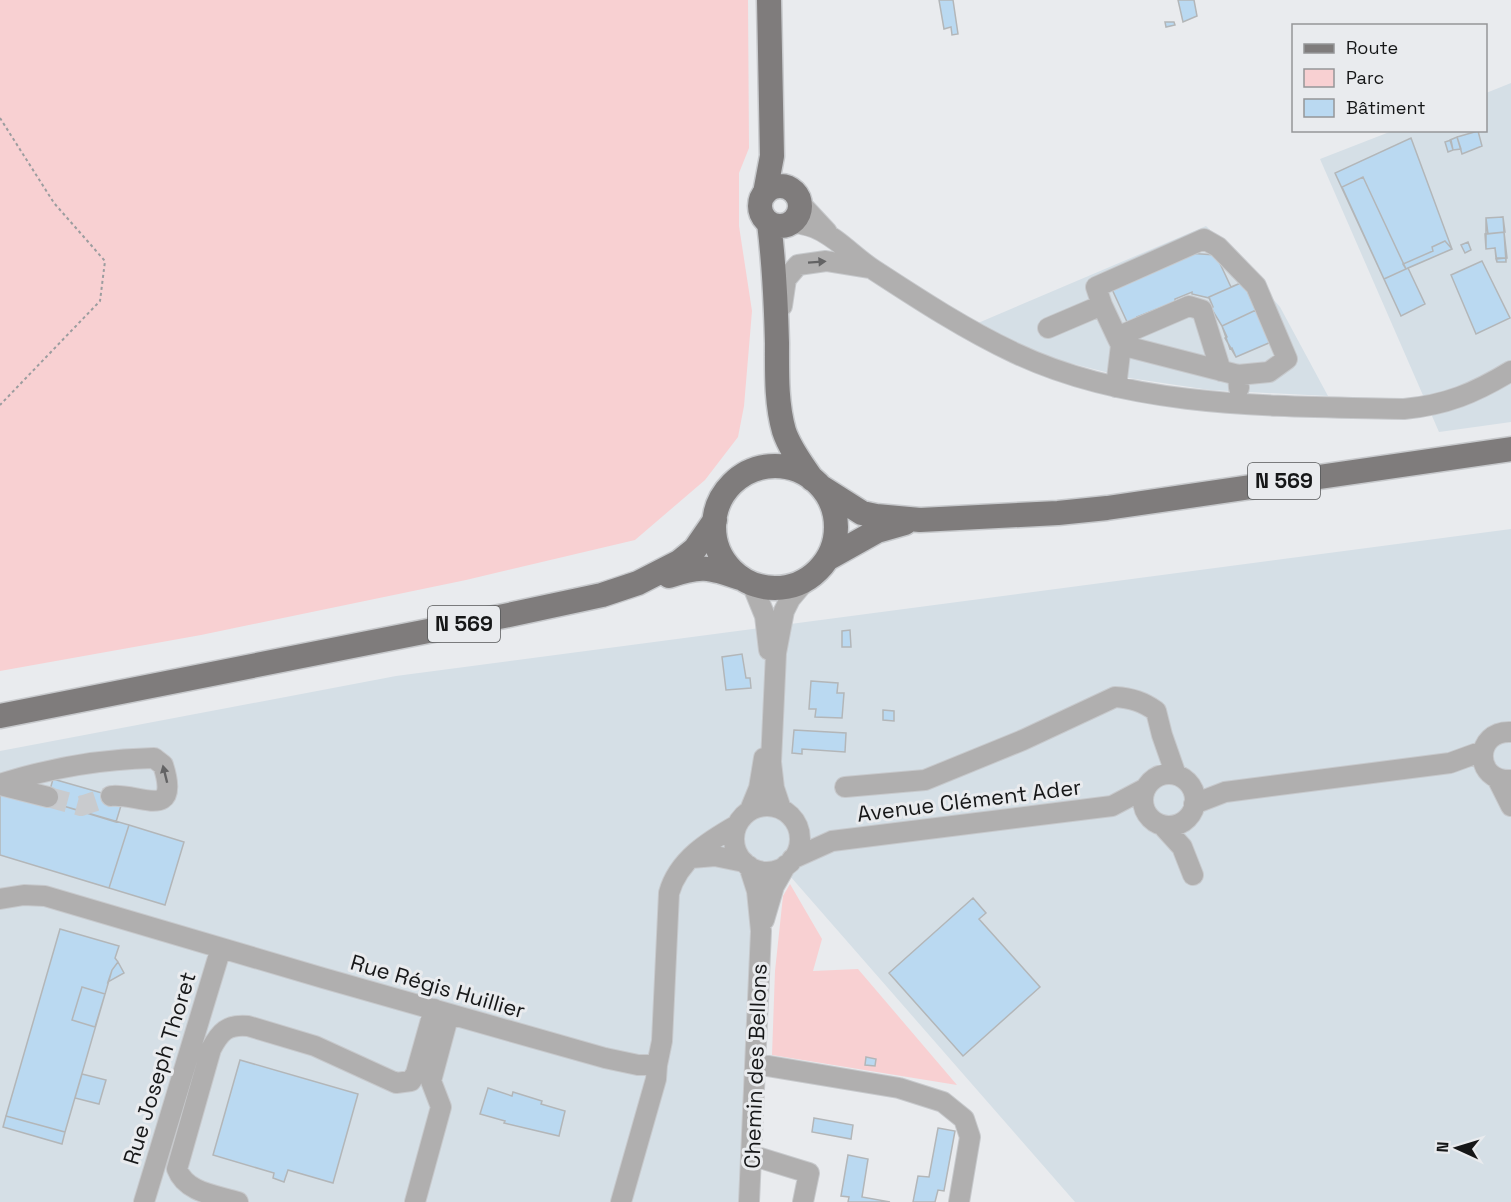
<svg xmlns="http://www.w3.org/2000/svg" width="1511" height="1202" font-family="'Space Grotesk',sans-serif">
<rect width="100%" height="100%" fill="#e9ebee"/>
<path fill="#d5dfe6" d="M1511 83V422L1439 432 1320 159 1392 131 1486 130V93Z
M1206 226 1229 248 1280 307 1328 396 1210 390 1129 378 1038 355 978 323Z
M1511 529V1202H1075L790 876 752 885 744 1202H0V751L396 676Z"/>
<path fill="#f8d0d2" d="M0 0H748L749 148 739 173V226L752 311 744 406 738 437 705 480 635 540 466 580 201 635 0 671Z
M790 884 822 939 813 971 858 969 957 1085 772 1055 775 971 783 896Z"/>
<path fill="#bad9f1" stroke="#b3b6b8" stroke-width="1.5" d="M939 0H953L958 34 952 35 951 27 944 29Z
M1178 0H1194L1197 16 1183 22Z
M1165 22H1174L1175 25 1166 27Z
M1478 131 1482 146 1462 154 1457 137Z
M1457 137 1461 149 1453 150 1450 140Z
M1411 138 1452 249 1408 268 1425 304 1401 316 1335 173Z
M1451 140 1453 150 1448 152 1445 142Z
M1363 177 1406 269 1384 279 1342 187Z
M1503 217 1505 232 1488 234 1486 218Z
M1503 217 1506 262H1497L1495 248 1486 249V218Z
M1504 232 1507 258H1496L1495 248 1486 249 1485 234Z
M1445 241 1452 249 1406 269 1403 264 1433 251 1432 247Z
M1468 242 1471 250 1465 253 1461 245Z
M1186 253 1216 255 1231 287 1243 282 1271 342 1236 357 1232 348 1230 349 1222 326 1211 308 1213 307 1209 298 1192 294V292L1175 299V302L1137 317 1138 319 1128 324 1111 287Z
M1506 258V262H1497L1496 259Z
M1482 261 1510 318 1476 334 1451 275Z
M1408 268 1425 304 1401 316 1384 279Z
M1243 282 1256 310 1222 326 1211 308 1213 307 1209 297Z
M1256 310 1271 342 1236 357 1225 338 1227 337 1222 326Z
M850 630 851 647H842V631Z
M742 654 746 678H750L751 688 726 690 722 657Z
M811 681 838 683 837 693H844L842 718 815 717 816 709H809Z
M883 710 894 711V721L883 720Z
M794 730 846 733 845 752 802 749V754L792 753Z
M53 779 123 799 116 822 47 801Z
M0 791H12L129 825 109 888 0 855Z
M129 825 184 842 165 905 109 888Z
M973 898 986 913 979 919 1040 987 963 1056 889 973Z
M60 929 119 946 115 958 118 962 112 970 65 1132 6 1116Z
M118 962 124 973 108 982 112 970Z
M82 987 105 994 95 1027 72 1020Z
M866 1057 876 1059 875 1066 865 1065Z
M240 1060 358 1094 333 1183 288 1170 284 1182 273 1178 274 1173 213 1155Z
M82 1074 106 1080 99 1104 75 1098Z
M488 1088 512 1096 513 1092 542 1101 541 1104 565 1111 559 1136 504 1123 505 1121 480 1114Z
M6 1116 65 1132 62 1144 3 1127Z
M814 1118 853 1125 851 1139 812 1132Z
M938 1128 955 1131 944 1191 938 1190 935 1202H913L918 1176 929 1177Z
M848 1155 868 1159 862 1197 890 1202H848L849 1197 841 1196Z"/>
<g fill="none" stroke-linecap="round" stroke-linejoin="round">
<path stroke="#c9cbce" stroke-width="20" stroke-dasharray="20 10" stroke-linecap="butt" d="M48 797 81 806 111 796"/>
<defs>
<path id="minor" d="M800 203 827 232
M793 222C800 224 808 225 815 228 837 237 854 257 874 270 920 300 966 330 1015 353 1133 409 1276 406 1404 409 1446 405 1475 393 1511 371
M1102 305 1096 287 1204 239 1218 247 1256 286 1287 359 1269 372 1238 375
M782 306 786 279 798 265 826 261 869 268
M1048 328 1102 305 1117 337
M1121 345 1117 337 1189 306 1202 310 1221 371
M1116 387 1121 345 1238 375 1239 388
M752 584 765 616 769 650
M1511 732C1474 730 1473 782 1511 780
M1143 800a26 26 0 1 1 52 0a26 26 0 1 1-52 0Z
M1497 778 1511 806
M0 784C50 768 101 759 154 758L163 765C182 823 136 792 111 796
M0 785 48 797
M845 787 925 780 1023 740 1115 697C1132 698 1143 702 1156 711L1162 735 1176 775
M1194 804 1225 792 1450 763 1483 751
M734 839a33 33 0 1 1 66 0a33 33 0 1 1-66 0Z
M781 809 774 788 771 762 776 653 784 611 790 599 806 580
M750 810 759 788 764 758
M1162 825 1182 847 1193 875
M691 858 715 856 744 862
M792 859 832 841 1112 806 1146 788
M749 866 757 891 761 931 749 1202
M0 899 24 895 45 896 323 978 605 1058 638 1065H657L662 1041 669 893C678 860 709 841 737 825
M764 920 774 886 786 865
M756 1064 899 1088 943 1102 964 1119 970 1137 959 1202
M751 1155 809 1173 803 1202
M144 1202 221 948
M238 1202C216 1195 186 1193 177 1169L211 1049C220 1032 227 1024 248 1026L315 1046 396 1083 411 1081 416 1073 434 1009
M415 1202 441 1107 431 1081 449 1014
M621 1202 656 1079 657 1065"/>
<path id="major" d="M760 206a20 20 0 1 1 40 0a20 20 0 1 1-40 0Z
M765 193 772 156 769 0
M769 223C774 263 776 303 777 343 777 372 776 403 784 431 790 449 802 464 812 479
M714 527a61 61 0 1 1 122 0a61 61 0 1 1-122 0Z
M821 487 862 513 876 516 920 520 1058 513 1107 508 1511 449
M827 559 877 531 905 523
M669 576C700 565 709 567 740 578
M0 716 504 616 602 595 638 583 679 562 695 549 715 520"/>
</defs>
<use href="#minor" stroke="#c7c9cc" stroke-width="22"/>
<use href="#major" stroke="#c7c9cc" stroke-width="27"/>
<path stroke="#9c9d9f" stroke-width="2" stroke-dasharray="3 3" stroke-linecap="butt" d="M0 118 54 203 105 261 100 301 0 405"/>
<use href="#minor" stroke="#b0afaf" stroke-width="20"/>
<use href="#major" stroke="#7f7c7c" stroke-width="24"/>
</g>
<defs><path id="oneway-solid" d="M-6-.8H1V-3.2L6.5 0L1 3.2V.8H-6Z" transform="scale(1.5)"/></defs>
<g fill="#636364">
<use href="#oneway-solid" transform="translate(817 262) rotate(-4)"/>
<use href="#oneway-solid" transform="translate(165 774) rotate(-104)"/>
</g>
<g text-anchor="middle" stroke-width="6" stroke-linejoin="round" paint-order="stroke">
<g fill="#e9ebee" stroke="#555758" stroke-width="1.5">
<rect x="1248" y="463" width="72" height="36" rx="4.5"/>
<rect x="428" y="606" width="72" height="36" rx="4.5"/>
</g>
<g font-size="21" font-weight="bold" fill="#161718">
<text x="1284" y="488">N 569</text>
<text x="464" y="631">N 569</text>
</g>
<g font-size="22" fill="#161718" stroke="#e9ebee">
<text transform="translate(969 800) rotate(-7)" y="8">Avenue Clément Ader</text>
<text transform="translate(438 986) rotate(16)" y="8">Rue Régis Huillier</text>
<text transform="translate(755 1066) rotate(-88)" y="8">Chemin des Bellons</text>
<text transform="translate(159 1068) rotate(-73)" y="8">Rue Joseph Thoret</text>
</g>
</g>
<rect x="1292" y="24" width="195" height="108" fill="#e9ebee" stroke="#959698" stroke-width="1.5"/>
<rect x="1304" y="44" width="30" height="9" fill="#7f7c7c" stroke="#959698" stroke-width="1.5"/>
<text x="1346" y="54" font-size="18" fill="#161718">Route</text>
<rect x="1304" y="69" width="30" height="18" fill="#f8d0d2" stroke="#959698" stroke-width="1.5"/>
<text x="1346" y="84" font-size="18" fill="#161718">Parc</text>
<rect x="1304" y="99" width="30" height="18" fill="#bad9f1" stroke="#959698" stroke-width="1.5"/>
<text x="1346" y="114" font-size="18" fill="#161718">Bâtiment</text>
<g transform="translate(1457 1148) rotate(274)" stroke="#e9ebee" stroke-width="4.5" paint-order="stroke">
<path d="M0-4.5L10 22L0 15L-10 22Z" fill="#161718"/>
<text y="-9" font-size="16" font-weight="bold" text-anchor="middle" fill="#161718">N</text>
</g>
</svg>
